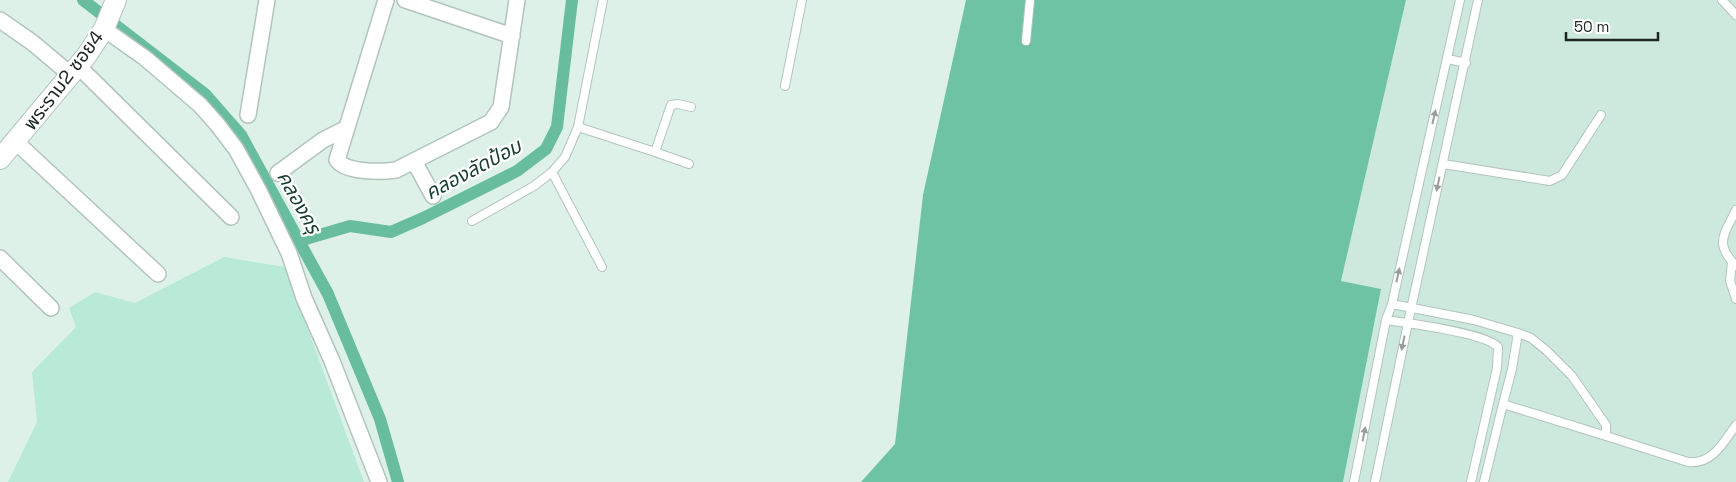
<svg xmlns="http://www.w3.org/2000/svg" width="1736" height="482" font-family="'Space Grotesk','Noto Sans Thai',sans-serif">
<rect width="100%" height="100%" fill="#def1e9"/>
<path fill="#cde9dd" d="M1406 0H1736V482H1343L1381 290 1341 281Z"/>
<path fill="#b9ead7" d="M224 257 285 267 364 482H8L37 422 32 372 76 327 69 308 95 292 135 303Z"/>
<path fill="#6ec3a5" d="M966 0H1406L1341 281 1381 289 1343 482H861L895 444 923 195Z"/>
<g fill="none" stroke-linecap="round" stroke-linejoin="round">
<path stroke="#68bd9f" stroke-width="12" d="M83 0 205 94 241 135 328 294 380 419 398 482
M299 241 350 226 391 232 423 218 517 171 546 149 557 127 572 0"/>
<defs>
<path id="lane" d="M1722 0 1736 15
M1026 41 1030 0
M1448 59 1466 63
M785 86 802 0
M578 127 655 152 671 105 678 104 691 107
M655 152 689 164
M1443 164 1550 181 1562 175 1601 115
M552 172 602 267
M1736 210C1724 235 1714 243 1736 266
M472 221 534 186 552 172 565 157 578 127 603 0
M1732 262 1730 281 1736 299
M1392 304 1474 320 1518 333 1531 338 1546 350 1572 376 1606 425V436L1503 404 1484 482
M1386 320C1408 323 1486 333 1498 347L1497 368 1471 482
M1503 404 1512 369 1518 333
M1606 436 1688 462C1712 465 1724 442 1736 425
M1354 482 1386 320 1392 304 1460 0
M1375 482 1408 323 1478 0"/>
<path id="street" d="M386 0 337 160C346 173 382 172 396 170L491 122 501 107 517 0
M405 0 512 36
M0 20 33 43 71 75
M104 29 145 58 200 105 217 124 236 149 258 189 289 253 304 298 332 361 379 482
M78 66 231 217
M248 115 267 0
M16 142 158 274
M414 161 433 196
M278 173 323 140 347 128
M0 258 51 308"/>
<path id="secondary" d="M0 159 87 55 104 29 116 0"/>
</defs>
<use href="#lane" stroke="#b2c4bd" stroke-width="10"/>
<use href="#street" stroke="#b2c4bd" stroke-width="18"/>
<use href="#secondary" stroke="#b2c4bd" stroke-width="22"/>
<use href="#lane" stroke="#fff" stroke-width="8"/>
<use href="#street" stroke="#fff" stroke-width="15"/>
<use href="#secondary" stroke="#fff" stroke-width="20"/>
</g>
<defs><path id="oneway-solid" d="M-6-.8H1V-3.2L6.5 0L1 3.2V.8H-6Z" transform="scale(1.25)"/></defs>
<g fill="#9a9d9c">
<use href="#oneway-solid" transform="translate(1434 117) rotate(-77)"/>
<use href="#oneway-solid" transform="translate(1438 184) rotate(102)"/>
<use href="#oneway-solid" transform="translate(1398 275) rotate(-77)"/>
<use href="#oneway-solid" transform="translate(1403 343) rotate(102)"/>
<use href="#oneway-solid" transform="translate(1364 434) rotate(-79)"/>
</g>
<g text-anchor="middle" stroke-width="4.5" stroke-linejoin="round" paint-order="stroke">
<g font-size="19" fill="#1e2522" stroke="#fff">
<text transform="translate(63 80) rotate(-53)" y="7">พระราม2 ซอย4</text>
</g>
<g font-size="20" font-style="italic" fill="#194033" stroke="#fff">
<text transform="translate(473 169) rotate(-28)" y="7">คลองลัดป้อม</text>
<text transform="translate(299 202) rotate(61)" y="7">คลองครุ</text>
</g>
</g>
<path d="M1566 32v8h92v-8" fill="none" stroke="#1e2522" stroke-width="2.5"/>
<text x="1574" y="32" font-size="15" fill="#1e2522" stroke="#ffffff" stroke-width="4" paint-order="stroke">50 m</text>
</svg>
